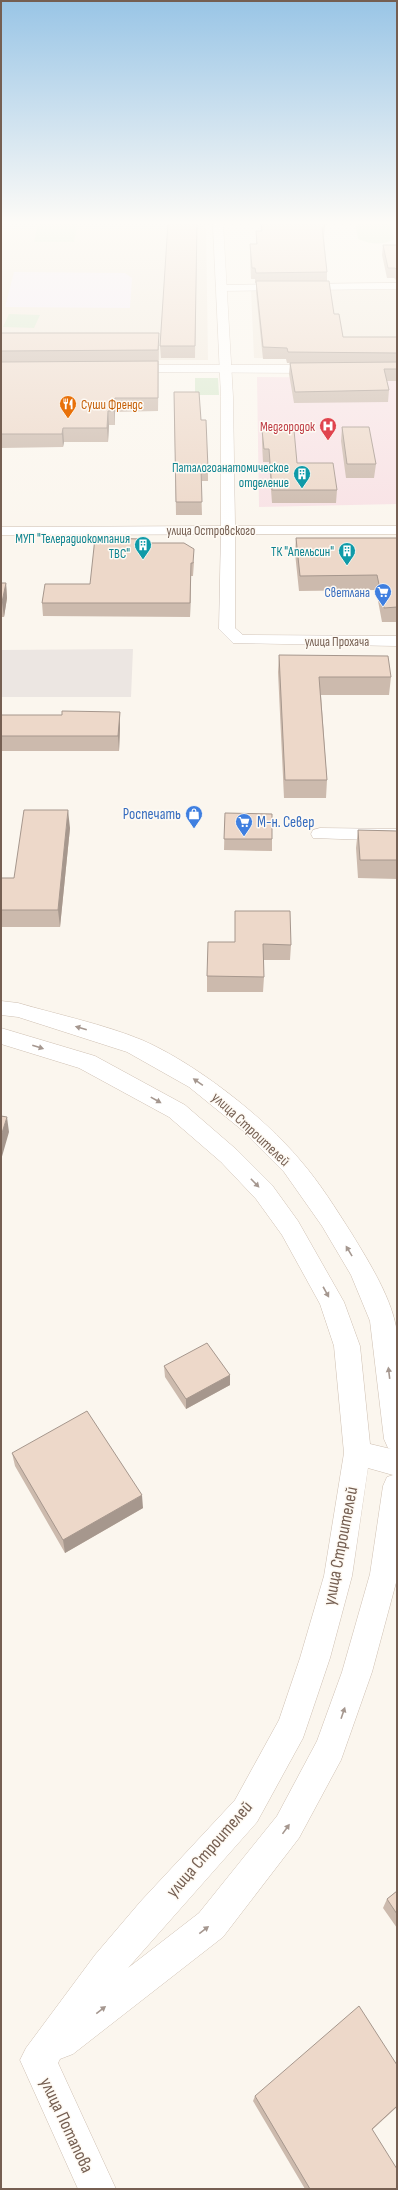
<svg xmlns="http://www.w3.org/2000/svg" width="398" height="2190" font-family="'Sofia Sans Condensed',sans-serif">
<rect width="100%" height="100%" fill="#fbf6ee"/>
<path fill="#f2e9dd" d="M1 223H206L208 360H1Z
M251 290H397V359L254 358Z"/>
<path fill="#ece6e2" d="M133 649 131 697H1V650Z"/>
<path fill="#f3eaf8" d="M14 272 125 273 132 278 130 308 5 307Z"/>
<path fill="#f8e2e5" d="M257 377 397 378V504L259 507Z"/>
<path fill="#d8e8cd" d="M38 223H78L74 242H34Z
M355 223H391L394 239C383 246 369 244 358 239Z
M9 314 40 315 34 328 3 327Z
M195 378H218L219 395H195Z"/>
<g fill="none" stroke-linecap="round" stroke-linejoin="round">
<defs>
<path id="street" d="M397 283V289L220 291 215 288 220 285Z
M128 365H320L326 369 320 373 124 372 122 369Z
M228 526 235 530V628L243 635 397 636V646L233 643 219 629 221 530Z
M320 828 397 829V841L313 838 311 834 313 830Z"/>
<path id="secondary" d="M213 223H223L233 397 235 526H397V534L1 535V527L221 526V397Z
M1 1001 18 1003C59 1015 103 1024 142 1040 195 1063 263 1116 300 1160 320 1183 336 1209 352 1234 369 1262 393 1300 397 1333V1579L372 1672 341 1760 299 1838 223 1937 73 2054 60 2059 58 2063 116 2189H78L20 2060 26 2048 95 1955 141 1901 235 1800 279 1720 300 1658 324 1576 344 1453 334 1346 320 1304 282 1235 256 1199 221 1162 169 1117 79 1068 1 1044V1028L95 1056 185 1105 237 1150 272 1185 298 1221 344 1302 360 1346 370 1444 391 1449 388 1448 384 1439 370 1321 351 1275 322 1226 284 1172 242 1130 189 1087 127 1052 18 1017 1 1015ZM368 1468 393 1475 387 1477 383 1486 370 1574 342 1672 317 1741 277 1816 199 1913 128 1968 257 1822 303 1738 330 1658 352 1576Z"/>
</defs>
<use href="#street" stroke="#cdbfb4" stroke-width="1"/>
<use href="#secondary" stroke="#cfc0b2" stroke-width="1"/>
<use href="#street" fill="#fff" fill-rule="evenodd"/>
<use href="#secondary" fill="#fff" fill-rule="evenodd"/>
</g>
<path fill="#ccbaad" d="M197 223 195 358H161L160 346Z
M260 223H324L325 227 324 237 327 272V281L334 314 343 337H397V381H387L389 390 388 402 294 403 289 374 290 363H287L286 359H263L256 292V283H255V279H251L250 254V244H256V231H261Z
M383 245H397V281L394 278H387L382 255Z
M1 333 159 345 158 411 115 412V425H109L108 442H64L63 447 1 448Z
M174 392 201 420 208 469V481H201L202 515H176Z
M342 427 376 464 374 478H346L341 441Z
M262 430 297 463 337 490 336 503H272L269 462H263L262 443Z
M296 538H397V622H382L376 590 299 591 295 553Z
M142 543 194 562 193 576H191L190 617 43 616 42 603 90 584Z
M1 583H6L7 598 4 617H1Z
M279 655 391 677 389 695H321L327 780 326 798H284L278 672Z
M120 712V727L119 751H1V715H62Z
M225 813 272 839V851L224 850Z
M70 828 60 927H1V878H14Z
M358 830 397 831V879L358 878 356 848Z
M235 911 291 945 290 960H264V977L263 992H207V976L235 942Z
M164 1366 230 1385 186 1409 165 1377Z
M12 1453 143 1508 65 1553 15 1466Z
M397 1891V1928L383 1908 387 1899Z
M397 2065V2107L372 2130 397 2189H305L253 2101 255 2096Z"/>
<path fill="#a6978d" d="M115 398V425L114 411Z
M108 411 109 425 108 442 107 428Z
M63 428 64 442 63 447 62 434Z
M191 563V576L190 617V603Z
M6 583 7 598 4 617 2 602Z
M120 712V727L119 751 118 736Z
M68 810 70 828 60 927 58 910Z
M7 1117 9 1132 1 1160V1136Z
M230 1375V1385L186 1409V1399Z
M142 1495 143 1508 65 1553 63 1540Z"/>
<path fill="#edd8c9" stroke="#a6978d" d="M168 223H197L195 346H160Z
M261 223H324L325 227H322L327 272 256 273 255 268H252L250 244H257L256 231H262Z
M383 245H397V270L395 268H388Z
M256 281H329L334 314H339L343 337H397V353L288 352 287 348 263 347Z
M1 333H159L158 350 1 351Z
M158 361V398H115L114 411H108L107 428H63L62 434H1V362Z
M397 362V369H384L389 390 295 392 290 363Z
M174 392H199L201 420H206L208 469H201L202 502H176Z
M342 427H369L376 464H347Z
M262 430H294L297 463H333L337 490H272L269 449H264Z
M95 538 142 539V543H184L194 549 193 563H191L190 603H42L45 584H90Z
M296 538H397V607L384 608 377 575 300 576Z
M1 583H6L2 602H1Z
M279 655 388 656 391 677H319L327 780H285Z
M62 711 120 712 118 736H1V715H62Z
M24 810H68L58 910H1V878H14Z
M225 813 272 814V839H224Z
M358 830 397 831V860H360Z
M235 911H290L291 945 263 944 264 977 207 976 208 942H235Z
M1 1116 7 1117 1 1136Z
M207 1343 230 1375 186 1399 164 1366Z
M87 1411 142 1495 63 1540 12 1453Z
M397 1891V1914L387 1899Z
M359 2006 397 2065V2106L372 2129 397 2169V2189H310L255 2096Z"/>
<defs><path id="oneway-solid" d="M-6-.8H1V-3.2L6.5 0L1 3.2V.8H-6Z"/></defs>
<g fill="#a5978f">
<use href="#oneway-solid" transform="translate(81 1028) rotate(-164)"/>
<use href="#oneway-solid" transform="translate(38 1047) rotate(17)"/>
<use href="#oneway-solid" transform="translate(198 1082) rotate(-145)"/>
<use href="#oneway-solid" transform="translate(156 1100) rotate(29)"/>
<use href="#oneway-solid" transform="translate(255 1183) rotate(46)"/>
<use href="#oneway-solid" transform="translate(349 1251) rotate(-121)"/>
<use href="#oneway-solid" transform="translate(326 1292) rotate(61)"/>
<use href="#oneway-solid" transform="translate(389 1373) rotate(-97)"/>
<use href="#oneway-solid" transform="translate(343 1713) rotate(-71)"/>
<use href="#oneway-solid" transform="translate(286 1829) rotate(-54)"/>
<use href="#oneway-solid" transform="translate(204 1930) rotate(-38)"/>
<use href="#oneway-solid" transform="translate(101 2010) rotate(-38)"/>
</g>
<linearGradient id="sky" x2="0" y2="1"><stop stop-color="#99c5e6"/><stop offset="0.42" stop-color="#fdfbf7"/><stop offset="1" stop-color="#fdfbf7" stop-opacity="0"/></linearGradient>
<rect width="398" height="530" fill="url(#sky)"/>
<defs>
<symbol id="restaurant-pin" viewBox="-11 -11 22 30"><path d="M0 17L-7.5 6A9.5 9.5 0 1 1 7.5 6Z" fill="#e8710a" stroke="#fefaf4"/><path d="M-5-6h1v4h1v-4h1v4h1v-4h1v5L-1.5 .5V6h-2V.5L-5-1ZM5-6V6H3V1.5H1.5Q1.5-4 5-6Z" fill="#fff"/></symbol>
<symbol id="hospital-pin" viewBox="-11 -11 22 30"><path d="M0 17L-7.5 6A9.5 9.5 0 1 1 7.5 6Z" fill="#e0444e" stroke="#fefaf4"/><path d="M-5-5h3v3.5h4V-5h3V5h-3V1.5h-4V5h-3Z" fill="#fff"/></symbol>
<symbol id="building-pin" viewBox="-11 -11 22 30"><path d="M0 17L-7.5 6A9.5 9.5 0 1 1 7.5 6Z" fill="#0f9aa8" stroke="#fefaf4"/><path d="M-4-6H4V6H1V3H-1V6H-4ZM-2.5-4.3h1.7v1.8h-1.7ZM.8-4.3h1.7v1.8H.8ZM-2.5-1h1.7V.8h-1.7ZM.8-1h1.7V.8H.8Z" fill="#fff"/></symbol>
<symbol id="supermarket-pin" viewBox="-11 -11 22 30"><path d="M0 17L-7.5 6A9.5 9.5 0 1 1 7.5 6Z" fill="#3f7fe0" stroke="#fefaf4"/><path d="M-6-5.5h2.5l.6 2H6L4.5 2H-2.5L-4.4-4H-6ZM-1.5 3.2a1.3 1.3 0 1 0 .1 0ZM3 3.2a1.3 1.3 0 1 0 .1 0Z" fill="#fff"/></symbol>
<symbol id="shop-pin" viewBox="-11 -11 22 30"><path d="M0 17L-7.5 6A9.5 9.5 0 1 1 7.5 6Z" fill="#3f7fe0" stroke="#fefaf4"/><path d="M-5-2.5h2.3a2.7 3.5 0 0 1 5.4 0H5L5.5 6h-11ZM-1.5-2.5h3a1.5 2.3 0 0 0-3 0Z" fill="#fff"/></symbol>
</defs>
<g fill-rule="evenodd">
<use href="#restaurant-pin" x="58" y="394" width="20" height="27"/>
<use href="#hospital-pin" x="318" y="416" width="20" height="27"/>
<use href="#building-pin" x="292" y="464" width="20" height="27"/>
<use href="#building-pin" x="133" y="535" width="20" height="27"/>
<use href="#building-pin" x="337" y="541" width="20" height="27"/>
<use href="#supermarket-pin" x="373" y="582" width="20" height="27"/>
<use href="#shop-pin" x="184" y="804" width="20" height="27"/>
<use href="#supermarket-pin" x="234" y="812" width="20" height="27"/>
</g>
<g text-anchor="middle" stroke-width="3" stroke-linejoin="round" paint-order="stroke">
<g font-size="13" fill="#c56008" stroke="#fefaf4" text-anchor="start">
<text x="81" y="409">Суши Френдс</text>
</g>
<g font-size="13" fill="#be3a42" stroke="#fefaf4" text-anchor="end">
<text x="315" y="431">Медгородок</text>
</g>
<g font-size="13" fill="#0d838f" stroke="#fefaf4" text-anchor="end">
<text x="289" y="472">Паталогоанатомическое<tspan x="289" dy="15">отделение</tspan></text>
<text x="130" y="543">МУП "Телерадиокомпания<tspan x="130" dy="15">ТВС"</tspan></text>
<text x="334" y="556">ТК "Апельсин"</text>
</g>
<g font-size="13" fill="#755f52" stroke="#fefaf4">
<text x="211" y="535">улица Островского</text>
<text x="337" y="646">улица Прохача</text>
</g>
<g font-size="13" fill="#366cbe" stroke="#fefaf4" text-anchor="end">
<text x="370" y="597">Светлана</text>
</g>
<g font-size="15" fill="#366cbe" stroke="#fefaf4" text-anchor="end">
<text x="181" y="819">Роспечать</text>
<text x="257" y="827" text-anchor="start">М-н. Север</text>
</g>
<g font-size="15" fill="#755f52" stroke="#fefaf4">
<text transform="translate(251 1129) rotate(43)" y="5">улица Строителей</text>
</g>
<g font-size="18" fill="#755f52" stroke="#fefaf4">
<text transform="translate(340 1546) rotate(-79)" y="6">улица Строителей</text>
<text transform="translate(209 1849) rotate(-49)" y="6">улица Строителей</text>
<text transform="translate(67 2125) rotate(65)" y="6">улица Потапова</text>
</g>
</g>
<rect width="398" height="2190" fill="none" stroke="#755f52" stroke-width="4"/>
</svg>
